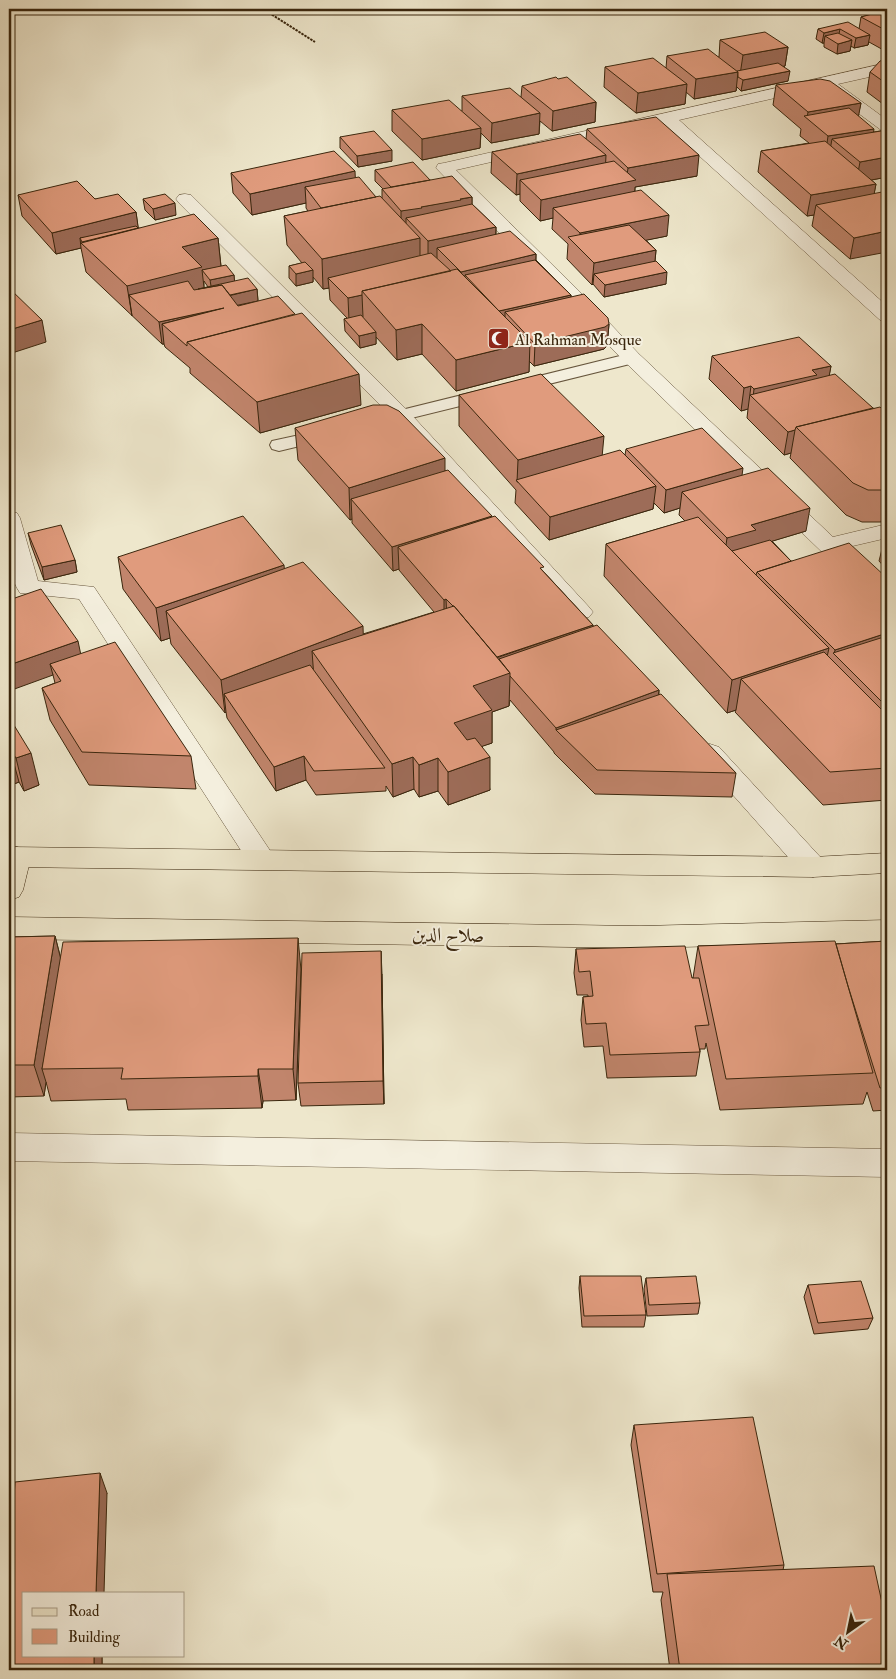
<svg xmlns="http://www.w3.org/2000/svg" width="896" height="1679" font-family="'IM FELL Double Pica',Amiri,serif">
<rect width="100%" height="100%" fill="#eee7cc"/>
<filter id="stains"><feTurbulence type="fractalNoise" baseFrequency=".004" numOctaves="4"/><feColorMatrix values="0 0 0 0 .2 0 0 0 0 .09 0 0 0 0 .02 0 0 0 .5 -.17"/></filter>
<radialGradient id="worn" r=".72"><stop offset=".6" stop-color="#630" stop-opacity="0"/><stop offset="1" stop-color="#630" stop-opacity=".3"/></radialGradient>
<g fill="none" stroke-linecap="round" stroke-linejoin="round">
<defs>
<path id="lane" d="M632 353 638 354 641 358 638 362 379 426 373 425 370 421 373 417Z
M327 429 333 430 336 434 333 438 279 451 272 449 270 445 272 441Z"/>
<path id="street" d="M887 63V73L838 84 887 120V132L881 130 823 87 679 120 887 306V322L880 320 663 123 456 170 579 291 639 354 833 537 887 524V538L844 548 887 589V609L879 607 625 362 436 168 438 164 444 163Z
M185 194 191 195 409 412 589 607 593 612 589 617 581 619 573 617 395 420 179 203 176 199 179 195Z
M9 511 17 513 20 518 38 581 94 587 271 852 275 859 271 866 261 869 251 866 79 599 20 593C5 571 7 536 9 511Z
M710 744 719 747 823 860 827 867 823 874 813 877 803 874 701 759 697 753 701 747Z
M9 1133 887 1149V1177L9 1161Z"/>
<path id="primary" d="M17 847 27 850 31 857 23 890 19 897 9 900V849Z"/>
<path id="highway" d="M9 847 813 857 887 853V873L813 877 9 867Z
M9 917 640 926 887 920V942L640 948 9 939Z"/>
</defs>
<use href="#lane" stroke="#67563d" stroke-width="2"/>
<use href="#street" stroke="#67563d" stroke-width="1"/>
<use href="#primary" stroke="#3a260d" stroke-width="1"/>
<use href="#highway" stroke="#3a260d" stroke-width="1"/>
<path stroke="#3a260d" stroke-width="2" stroke-dasharray="2.5 1" stroke-linecap="butt" d="M263 9 315 42"/>
<use href="#lane" fill="#f4efde" fill-rule="evenodd"/>
<use href="#street" fill="#f4efde" fill-rule="evenodd"/>
<use href="#primary" fill="#eee7cc" fill-rule="evenodd"/>
<use href="#highway" fill="#eee7cc" fill-rule="evenodd"/>
</g>
<path fill="#c1856c" stroke="#3a260d" fill-rule="evenodd" d="M887 10V52L869 42 868 45 854 48 851 46 850 51 837 54 824 47V43H822L816 39 818 29H859L861 17Z
M720 40 788 47 785 66H784L788 81 741 91 737 87 736 91 694 99 686 92 685 104 636 113 604 87 605 67 666 68 667 56 719 57Z
M887 59V107L867 92 870 72Z
M776 85 861 103 858 116 874 132 887 130V177L871 180 876 184 874 194 850 259 812 226 814 215 807 216 758 172 761 151 809 143 800 136 801 129 773 105Z
M522 86 596 102 595 122 552 131 540 121 539 134 491 143 481 133 480 148 422 160 392 131V110L462 111V96L521 97Z
M587 129 697 176 635 187V191L667 236 646 240 656 250 655 261 666 284 604 297 593 284 592 285 567 259 568 244 552 229 553 218 540 221 520 201V194L516 195 491 173 492 152 586 139Z
M340 137 392 161 358 167 340 148Z
M375 170 430 180 472 197V204L496 227V235L536 254V260L571 295V297L609 324 607 346 604 349 534 366 529 361V372L456 391 422 354 397 360 376 337V344L360 348 345 331 344 319 347 318 330 300 329 288 323 289 313 277V282L296 286 289 278V266L302 263 287 245 284 216 308 211 306 208V203L252 215 233 193 231 173 356 178 376 197 382 198V189H383L375 181Z
M18 195 95 199 136 212 138 228 218 238 221 266 234 275V281L257 289 258 301 361 405 260 433 190 373V368L165 347 164 344H162L86 272 81 248 56 254 22 216ZM204 281 208 287 204 288Z
M143 199 176 215 155 220 145 210Z
M712 356 831 366 829 376 873 408 887 414V521L881 522H862L846 515 790 458 791 453 784 455 747 418 748 409 741 411 709 379Z
M459 395 602 456 625 455 626 449 742 475 806 531 772 541 791 561 887 578V800L823 805 735 712 736 710 727 713 604 576 606 544 685 521 679 515 680 508 664 513 654 503 653 509 549 540 515 503 516 490 459 426Z
M295 428 445 470 492 517 543 571 593 625V626L659 690V695L736 773 732 797 595 794 554 753V752L510 700 509 706 492 712V743L482 746 490 790 448 805 438 791 419 797 414 789 393 797 386 786V791L316 795 306 780 276 791 227 718 226 712 225 713 171 644 170 638 161 641 123 589 118 557 284 569 363 634 434 612 399 570V569L393 571 352 523V519L350 520 298 460Z
M887 529V570L879 561Z
M28 533 75 560 77 572 44 580 31 545Z
M9 600 80 654 191 756 196 789 89 785 50 720 42 688 55 683 53 675Z
M9 717 39 785 24 791 19 782 9 786Z
M9 935V937L55 936 61 959 301 970 296 1100 263 1101 262 1108 128 1110 126 1099 51 1101 46 1082 44 1096 9 1097Z
M887 941V1110L873 1111 867 1092 863 1104 720 1110 706 1043 705 1049H700V1052L696 1076 607 1078 603 1046 584 1047 581 1020 583 997 588 996V995H577L574 973 576 949 692 978H693L698 946 836 944Z
M382 974 384 1104 301 1106 298 1083Z
M580 1276 646 1315 644 1327H582L579 1288Z
M646 1278 700 1303 698 1314 647 1316 644 1289Z
M808 1285 873 1318 868 1329 814 1334 804 1297Z
M634 1425 784 1565 783 1570 887 1670H670L661 1600 663 1592H653L631 1445Z
M107 1493 24 1655H102V1670H9Z"/>
<path fill="#9d6c58" stroke="#3a260d" d="M840 29 838 39 825 36 824 43H822L824 33Z
M870 35 868 45 854 48 856 38Z
M852 40 850 51 837 54 838 44Z
M788 47 785 66 740 75 743 55Z
M790 71 788 81 741 91 743 80Z
M738 72 736 91 694 99 696 79Z
M687 84 685 104 636 113 638 93Z
M596 102 595 122 552 131 553 111Z
M861 103 857 124 807 118 808 112Z
M540 113 539 134 491 143 492 123Z
M481 128 480 148 422 160V139Z
M874 129 871 149 832 139 829 156 825 157 828 136Z
M392 150V161L358 167 357 156Z
M606 155 605 176 520 180V194L516 195 517 174Z
M699 155 697 176 635 187 634 201 553 208V218L540 221 541 200 626 182 628 168Z
M887 157V177L856 183 860 162Z
M355 171 356 192 305 187 306 203 252 215 250 194Z
M876 184 872 205H816L814 215 807 216 811 195Z
M472 197V218H406V231L401 232V211Z
M175 203 176 215 155 220 153 209Z
M136 212 139 233 80 238 81 248 56 254 52 233Z
M669 215 667 236 584 253 579 248 580 233Z
M496 227 495 248H437V261L428 263V241Z
M887 231V252L850 259 854 238Z
M218 238 221 267 202 270 205 296 199 299 129 295 132 316 127 286 182 247Z
M420 238V267L328 278 329 288 323 289 322 259Z
M656 250 654 272 594 274 593 284 592 285 594 263Z
M536 254 535 276 465 275 464 293 461 294V272Z
M313 270V282L296 286V274Z
M667 272 666 284 604 297 605 285Z
M234 275 235 286 212 292 210 280Z
M257 289 258 301 229 307 228 296Z
M362 295 363 317 349 320 348 298Z
M571 295 570 317 505 312V332L499 311Z
M224 308 162 324 164 344H162L159 322Z
M42 320 46 342 9 354V330Z
M422 324V354L397 360 396 330Z
M609 324 607 346 604 349 534 366 535 344Z
M376 332V344L360 348 359 336Z
M530 342 529 372 456 391V360Z
M831 366 827 388 753 398 754 389 812 370Z
M359 374 361 405 260 433 257 402Z
M751 386 748 409 741 411 744 388Z
M795 430 791 453 784 455 788 432Z
M604 436 601 468 517 482 518 460Z
M445 458V490L351 499 352 519 350 520 349 488Z
M743 468 740 491 682 492 680 508 664 513 666 490Z
M656 486 653 509 549 540 550 517Z
M887 496V521L881 522Z
M810 508 806 531 753 547 724 559 727 538 751 525Z
M492 516 491 539 398 547 399 569 393 571 392 547Z
M75 560 77 572 44 580 42 567Z
M284 565 287 597 166 611 170 638 161 641 156 608Z
M446 599 447 622 444 623V600Z
M593 625 591 648 510 676 509 706 492 712V743L454 756V723L473 686 496 658Z
M363 626 364 659 312 651 314 678 224 694 226 712 225 713 221 680Z
M887 633V662L834 654 835 650Z
M78 641 83 665 50 664 53 675 9 691V665Z
M829 648 822 680 741 679 736 710 727 713 732 680Z
M659 690 656 714 556 730V728Z
M10 749 19 782 9 786V750Z
M31 753 39 785 24 791 16 758Z
M304 756 306 780 276 791 274 767Z
M413 757 414 789 393 797 392 764Z
M490 757V790L448 805V772Z
M438 758V791L419 797V765Z
M55 936 63 968 42 1069 46 1082 44 1096 34 1065Z
M298 938 301 970 296 1100 293 1069Z
M381 951 382 974 384 1104 383 1081Z
M258 1069 263 1101 262 1108 258 1076Z
M100 1473 107 1493 104 1593H96Z
M94 1655H102V1670H96L94 1666Z"/>
<path fill="#e09b7d" stroke="#3a260d" d="M887 10V31L861 17Z
M848 22 870 35 856 38 840 29 824 33 818 29Z
M765 32 788 47 743 55 720 40Z
M838 33 852 40 838 44 825 36Z
M708 49 738 72 696 79 667 56Z
M653 58 687 84 638 93 605 67Z
M887 59V84L870 72 880 61Z
M778 63 790 71 743 80 738 77V72L737 71Z
M556 77 558 79 567 77 596 102 553 111 522 86Z
M820 79 830 81 861 103 808 112 776 85Z
M510 88 540 113 492 123 462 96Z
M449 100 481 128 422 139 392 110Z
M849 108 874 129 828 136 804 116Z
M656 117 699 155 628 168 587 129Z
M887 130V157L860 162 832 139Z
M374 131 392 150 357 156 340 137Z
M580 134 606 155 517 174 492 152Z
M825 141 876 184 811 195 761 151Z
M334 151 355 171 250 194 231 173Z
M614 161 636 180 541 200 520 180Z
M413 162 430 180 391 187 375 170Z
M452 176 472 197 460 199 461 200 421 207 422 208 401 211 382 189Z
M359 177 376 197 321 208 305 187Z
M77 181 95 199 118 194 136 212 52 233 18 195Z
M641 190 669 215 580 233 553 208Z
M887 191V231L854 238 816 205Z
M165 194 175 203 153 209 143 199Z
M380 196 420 238 322 259 284 216Z
M472 204 496 227 428 241 406 218Z
M194 214 218 238 182 247 202 267 127 286 81 243Z
M629 225 656 250 594 263 568 237Z
M136 226 138 228 82 242 80 238Z
M510 231 536 254 461 272 437 248Z
M431 253 451 271 362 291V295L348 298 328 278Z
M535 260 571 295 499 311 465 275Z
M656 261 667 272 605 285 594 274Z
M305 262 313 270 296 274 289 266Z
M226 265 234 275 210 280 202 270Z
M457 269 530 342 456 360 422 324 396 330 362 291Z
M248 278 257 289 230 295 222 285 198 289Z
M188 281 194 290 222 285 238 306 278 296 295 314 187 342V346L162 324 224 308 159 322 129 295Z
M9 288 42 320 9 330Z
M584 294 608 318 609 324 605 327 535 344 505 312Z
M302 313 359 374 257 402 187 342Z
M361 315 376 332 359 336 344 319Z
M799 337 831 366 812 370 817 375 754 389 751 386 744 388 712 356Z
M541 374 604 436 518 460 459 395Z
M835 374 873 408 796 427 795 430 788 432 750 395Z
M373 405H387L399 411 445 458 349 488 295 428Z
M880 407 887 414V490H868L853 483 796 427Z
M702 428 743 468 666 490 626 449Z
M620 450 656 486 550 517 516 480Z
M768 468 810 508 751 525 756 530 727 538 682 492Z
M448 470 492 516 392 547 351 499Z
M243 516 284 565 156 608 118 557Z
M495 516 544 567 540 568 593 625 497 657 454 606H453L446 599 444 600 398 547Z
M698 517 829 648 732 680 606 544Z
M61 525 75 560 42 567 28 533Z
M770 540 791 561 757 572 756 575 732 551Z
M849 543 887 578V633L835 650 757 572Z
M303 562 363 626 221 680 166 611Z
M41 589 78 641 9 665V600Z
M454 606 510 673 473 686 492 710 454 723 467 740 475 738 490 757 448 772 438 758 419 765 413 757 392 764 312 651Z
M597 625 659 690 556 728 510 676V673L499 659Z
M887 636V707L833 653Z
M115 642 191 756 82 752 42 688 61 681 50 664Z
M824 652 887 715V768L830 772 741 679Z
M310 665 385 768 314 771 304 756 274 767 224 694Z
M661 694 736 773 597 770 556 730Z
M9 717 31 753 16 758 10 749 9 750Z
M55 936 34 1065H9V937Z
M298 938 293 1069H258V1076L121 1079 123 1068 42 1069 63 942Z
M835 941 873 1073 726 1079 698 946Z
M887 941V1087L880 1088 848 986 836 944Z
M685 946 692 978H699L709 1025 695 1026 700 1052 610 1055 606 1023 586 1024 583 997 593 996 590 971 579 972 576 949Z
M381 951 383 1081 298 1083 302 953Z
M580 1276H641L646 1315 584 1316Z
M696 1276 700 1303 649 1305 646 1278Z
M861 1281 873 1318 818 1323 808 1285Z
M753 1417 784 1565 657 1574 634 1425Z
M100 1473 96 1593H24V1655H94V1666L54 1670H9V1573L15 1482Z
M874 1566 887 1626V1670H680L667 1574Z"/>
<defs>
<symbol id="mosque-square" viewBox="-11 -11 22 22"><rect x="-9" y="-9" width="18" height="18" rx="4" fill="#8f2418" stroke="#f4efde"/><path d="M3.5-4.9A6 6 0 1 0 3.5 4.9A5 5 0 1 1 3.5-4.9Z" fill="#fff"/></symbol>
</defs>
<g fill-rule="evenodd">
<use href="#mosque-square" x="486" y="326" width="25" height="25"/>
</g>
<g text-anchor="middle" stroke-width="4" stroke-linejoin="round" paint-order="stroke">
<g font-size="16" fill="#3a260d" stroke="#f4efde" text-anchor="start">
<text x="515" y="345">Al Rahman Mosque</text>
</g>
<g font-size="19" fill="#3a260d" stroke="#f4efde">
<text transform="translate(448 934) rotate(1)" y="7">صلاح الدين</text>
</g>
</g>
<rect width="896" height="1679" fill="none" stroke="#eee7cc" stroke-width="30"/>
<rect x="10" y="10" width="876" height="1659" fill="none" stroke="#3a260d" stroke-width="2.5"/>
<rect x="15" y="15" width="866" height="1649" fill="none" stroke="#3a260d"/>
<rect x="22" y="1592" width="162" height="65" fill="#f4efde" stroke="#aa9f8a"/>
<rect x="32" y="1608" width="25" height="8" fill="#eee7cc" stroke="#aa9f8a"/>
<text x="68" y="1616" font-size="15" fill="#3a260d">Road</text>
<rect x="32" y="1629" width="25" height="15" fill="#e09b7d" stroke="#aa9f8a"/>
<text x="68" y="1642" font-size="15" fill="#3a260d">Building</text>
<g transform="translate(848 1632) rotate(213)" stroke="#f4efde" stroke-width="4" paint-order="stroke">
<path d="M0-4L9 19L0 12L-9 19Z" fill="#3a260d"/>
<text y="-8" font-size="14" font-weight="bold" text-anchor="middle" fill="#3a260d">N</text>
</g>
<rect width="100%" height="100%" filter="url(#stains)"/>
<rect width="100%" height="100%" fill="url(#worn)"/>
</svg>
